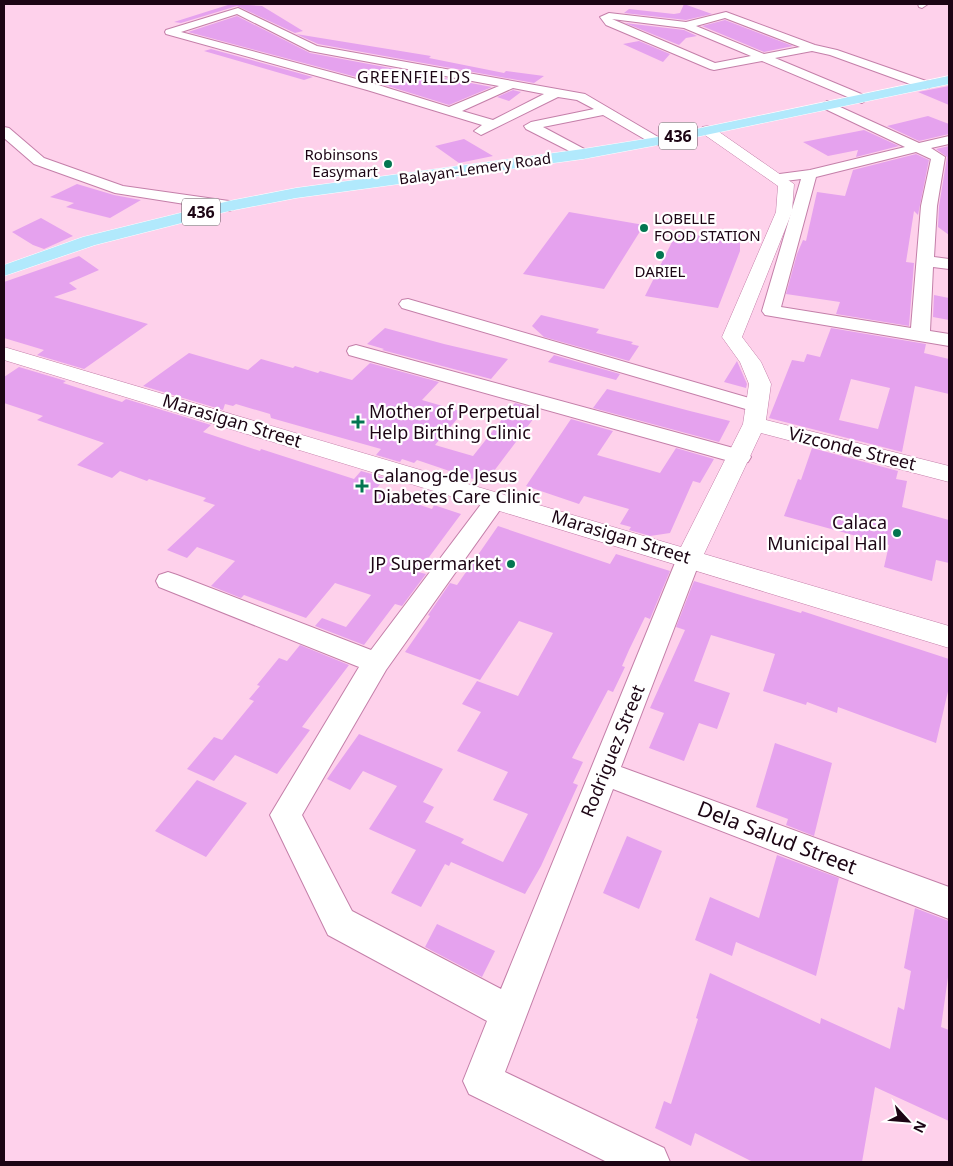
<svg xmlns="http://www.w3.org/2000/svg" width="953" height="1166" font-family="'Noto Sans',sans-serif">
<rect width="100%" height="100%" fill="#fed1eb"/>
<path fill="#e5a2ee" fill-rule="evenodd" d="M231 4 262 6 303 31 295 33 237 6 181 23 174 22Z
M684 4 712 14 686 20 624 13 629 9 674 14 680 13Z
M237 16 310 53 492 87 449 105 375 82 188 32Z
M725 20 793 46 764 52 702 26Z
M625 23 684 30 697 36 686 38 679 45Z
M296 34 431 56 429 58 504 73 506 71 544 76 534 83 318 44Z
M639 41 670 54 663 62 623 44Z
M211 49 313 77 304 80 204 51Z
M949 86V105L918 92Z
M513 90 521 92 509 101 497 97Z
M928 116 949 124V134L919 141 887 126Z
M864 130 899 146 856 157 858 150 828 156 803 142Z
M464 139 493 156 459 163 435 146Z
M949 146V235L938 227 939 206 947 157 936 149Z
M916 154 929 160 918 215 914 211 906 262 914 263 909 326 836 314 840 302 786 294 797 254 803 240 806 241 817 192 845 196 853 170Z
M77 184 114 195 141 200 110 218 66 207 74 203 50 197Z
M569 212 644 225 604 289 523 274Z
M41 218 73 236 44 249 33 245 12 232Z
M677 232 740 242V251L718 308 645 296Z
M79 256 99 270 69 283 77 289 54 297 148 324 84 369 37 355 44 350 4 338V282Z
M934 295 949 298V320L933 317Z
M541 315 599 329 596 333 633 342 631 344 639 346 629 361 544 337 532 326Z
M385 328 444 344 508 359 491 379 382 350 384 349 367 344Z
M831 328 926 344 924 353 949 359V394L915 386 902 452 769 418 792 360 804 362 807 354 820 357ZM851 379 890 388 878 429 839 420Z
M189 353 248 370 261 359 293 368 295 366 318 373 320 371 352 380 370 363 439 382 422 400 463 412 435 445 473 456 515 403 540 410 485 483 417 460 414 463 402 459 400 462 376 455 381 449 271 418 270 414 236 404 233 406 225 404 223 410 143 386Z
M554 355 620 374 616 380 548 362Z
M737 361 747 384 746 388 724 382Z
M19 367 66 381 63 383 122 402 126 399 211 425 203 432 260 451 261 449 354 479 361 471 386 478 375 490 432 509 434 505 461 514 418 572 426 574 402 606 395 604 364 645 315 626 322 618 346 627 371 595 335 583 306 618 244 595 241 598 211 586 235 561 197 547 187 558 167 550 215 505 203 501 206 498 149 479 147 481 120 471 112 478 77 465 104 443 37 420 43 416 4 403V377Z
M607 389 690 411 730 421 719 442 593 408Z
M571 419 613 431 597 455 660 473 676 448 714 459 700 483 693 481 670 533 650 536 629 530 631 527 620 524 629 509 584 496 579 504 526 486Z
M812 448 898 471 896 479 907 481 902 507 949 520V563L936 560 932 581 884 567 889 545 784 516 798 479 801 480Z
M498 526 610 564 616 554 670 571 650 619 645 617 629 650 622 666 625 667 613 692 608 690 572 758 583 762 573 783 578 785 541 866 525 894 451 862 449 866 445 864 421 907 391 893 416 850 369 829 397 786 363 771 350 790 327 779 359 734 443 769 423 802 434 807 425 822 464 839 461 843 503 862 528 814 493 800 508 772 457 751 481 712 462 704 477 681 518 696 553 633 519 621 480 680 405 652 430 616 428 615 450 583 457 585Z
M694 581 801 613 802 611 949 659V687L936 743 838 707 837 713 807 702 806 705 763 691 775 654 711 635 694 681 730 693 717 729 699 723 684 761 649 748 664 713 650 708 685 630 676 627Z
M300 645 349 665 302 727 310 730 277 774 235 755 214 781 187 769 214 737 222 740 254 701 249 699 260 686 257 685 279 658 287 661Z
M775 743 832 763 814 836 786 825 788 819 756 807Z
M197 780 247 803 206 857 155 831Z
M627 836 662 851 639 909 603 893Z
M777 855 839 878 816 976 736 942 732 956 695 940 710 897 759 918Z
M915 908 949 921V970L941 1027 949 1030V1121L875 1087 862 1162H753L695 1133 691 1146 655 1128 664 1101 671 1104 698 1019 696 1018 710 973 820 1024 821 1018 890 1049 898 1007 904 1010 911 971 904 968Z
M437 924 495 951 482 977 425 947Z"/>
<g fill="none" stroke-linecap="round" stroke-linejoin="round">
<defs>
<path id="street" d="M918 4H928L922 8 919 7Z
M238 8 317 46 585 94 665 141 658 145 653 144 603 115 543 127 588 151 590 154 588 157 583 158 526 129 524 126 531 122 594 109 577 100 558 97 481 135 474 131 482 125 367 90 166 34 165 32 166 30ZM237 14 310 51 499 86 449 107 375 84 181 32ZM513 88 544 94 493 120 462 111Z
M726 12 815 45 837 50 929 82 931 85 929 88H921L830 55 812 51 775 58 866 96 868 99 862 103 762 61 714 70 710 69 606 25 600 17 609 13 686 22ZM725 18 800 47 764 54 696 26ZM612 19 684 28 751 56 715 63Z
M827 101 919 143 949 136V144L931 148 945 157 937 206 934 257 949 259V269L933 267 930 331 949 334V346L771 316 765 315 762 311 801 179 777 182 772 181 770 178 772 175 810 170 905 147 823 108 821 105ZM916 152 931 159 921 206 911 328 781 307 816 177Z
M4 127 9 128 44 158 123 186 229 201 234 203 237 206 234 209 229 211 115 193 34 164 4 138Z
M408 299 763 402 766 406 763 410 756 412 749 410 402 308 399 304 402 300Z
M356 345 748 452 751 457 748 462 740 464 349 355 347 351 349 347Z
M496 493 504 495 507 500 386 670 302 815 352 911 501 989 677 558 680 552 689 550 698 552 701 558 621 767 949 887V919L613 789 505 1072 664 1148 670 1162H607L469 1094 463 1081 487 1021 328 935 270 815 359 667 159 587 156 581 159 575 168 572 177 575 371 650 488 495Z"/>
<path id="secondary" d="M707 126 712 127 794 184 792 212 742 337 761 362 771 384 766 420 949 466V482L761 433 704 554 949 626V648L4 360V347L681 547 743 424 749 384 740 362 722 337 776 212 778 186 702 133 700 130 702 127Z"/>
<path id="primary" d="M949 76V84L658 145 583 159 296 198 229 211 95 245 4 276V265L83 237 229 201 296 188 583 149 658 137Z"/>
</defs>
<use href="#street" stroke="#c47fa9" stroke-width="2"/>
<use href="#secondary" stroke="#c47fa9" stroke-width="1"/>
<use href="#primary" stroke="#fff" stroke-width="1"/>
<use href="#street" fill="#fff" fill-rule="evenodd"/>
<use href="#secondary" fill="#fff" fill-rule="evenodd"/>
<use href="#primary" fill="#b1e9fc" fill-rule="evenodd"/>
</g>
<g fill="#037651" stroke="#fff" stroke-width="2">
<circle cx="388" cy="164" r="5"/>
<circle cx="644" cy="228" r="5"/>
<circle cx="660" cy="255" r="5"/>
<path d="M355.5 414.5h5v5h5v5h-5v5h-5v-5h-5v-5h5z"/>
<path d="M359.5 478.5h5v5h5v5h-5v5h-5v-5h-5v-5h5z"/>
<circle cx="897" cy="533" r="5"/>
<circle cx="511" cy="564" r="5"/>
</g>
<g text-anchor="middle" stroke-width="4.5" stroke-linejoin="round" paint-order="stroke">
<g font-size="15" fill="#1c0514" stroke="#fff" text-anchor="end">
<text x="378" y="160">Robinsons<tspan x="378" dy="17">Easymart</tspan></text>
<text x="654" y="224" text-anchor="start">LOBELLE<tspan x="654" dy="17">FOOD STATION</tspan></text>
<text x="660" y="277" text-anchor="middle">DARIEL</text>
</g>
<g font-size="15" fill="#1c0514" stroke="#fff">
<text transform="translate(475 169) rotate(-8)" y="5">Balayan-Lemery Road</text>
</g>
<g font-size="16" letter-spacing="1" fill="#1c0514" stroke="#fff">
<text x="414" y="83">GREENFIELDS</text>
</g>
<g fill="#fff" stroke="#60505a" stroke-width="1">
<rect x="659" y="122.5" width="38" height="27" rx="4"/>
<rect x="182" y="198.5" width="38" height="27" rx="4"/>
</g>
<g font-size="16" font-weight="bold" fill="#1c0514">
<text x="678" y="142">436</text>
<text x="201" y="218">436</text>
</g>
<g font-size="18" fill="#1c0514" stroke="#fff" text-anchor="start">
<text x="369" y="418">Mother of Perpetual<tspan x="369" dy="21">Help Birthing Clinic</tspan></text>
<text x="373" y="482">Calanog-de Jesus<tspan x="373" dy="21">Diabetes Care Clinic</tspan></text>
<text x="887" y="529" text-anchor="end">Calaca<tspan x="887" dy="21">Municipal Hall</tspan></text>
<text x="501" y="570" text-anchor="end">JP Supermarket</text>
</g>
<g font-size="18" fill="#1c0514" stroke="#fff">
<text transform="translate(232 421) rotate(17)" y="6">Marasigan Street</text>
<text transform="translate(852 449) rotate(14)" y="6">Vizconde Street</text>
<text transform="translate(621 537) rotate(17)" y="6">Marasigan Street</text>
<text transform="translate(613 751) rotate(-68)" y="6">Rodriguez Street</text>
</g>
<g font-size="21" fill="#1c0514" stroke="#fff">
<text transform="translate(777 838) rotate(21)" y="7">Dela Salud Street</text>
</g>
</g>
<rect width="953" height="1166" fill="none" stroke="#1c0514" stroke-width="10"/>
<g transform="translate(908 1121) rotate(116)" stroke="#ffffff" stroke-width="4" paint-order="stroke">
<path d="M0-4L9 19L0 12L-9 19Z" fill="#1c0514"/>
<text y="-8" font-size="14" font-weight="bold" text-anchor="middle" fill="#1c0514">N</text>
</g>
</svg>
